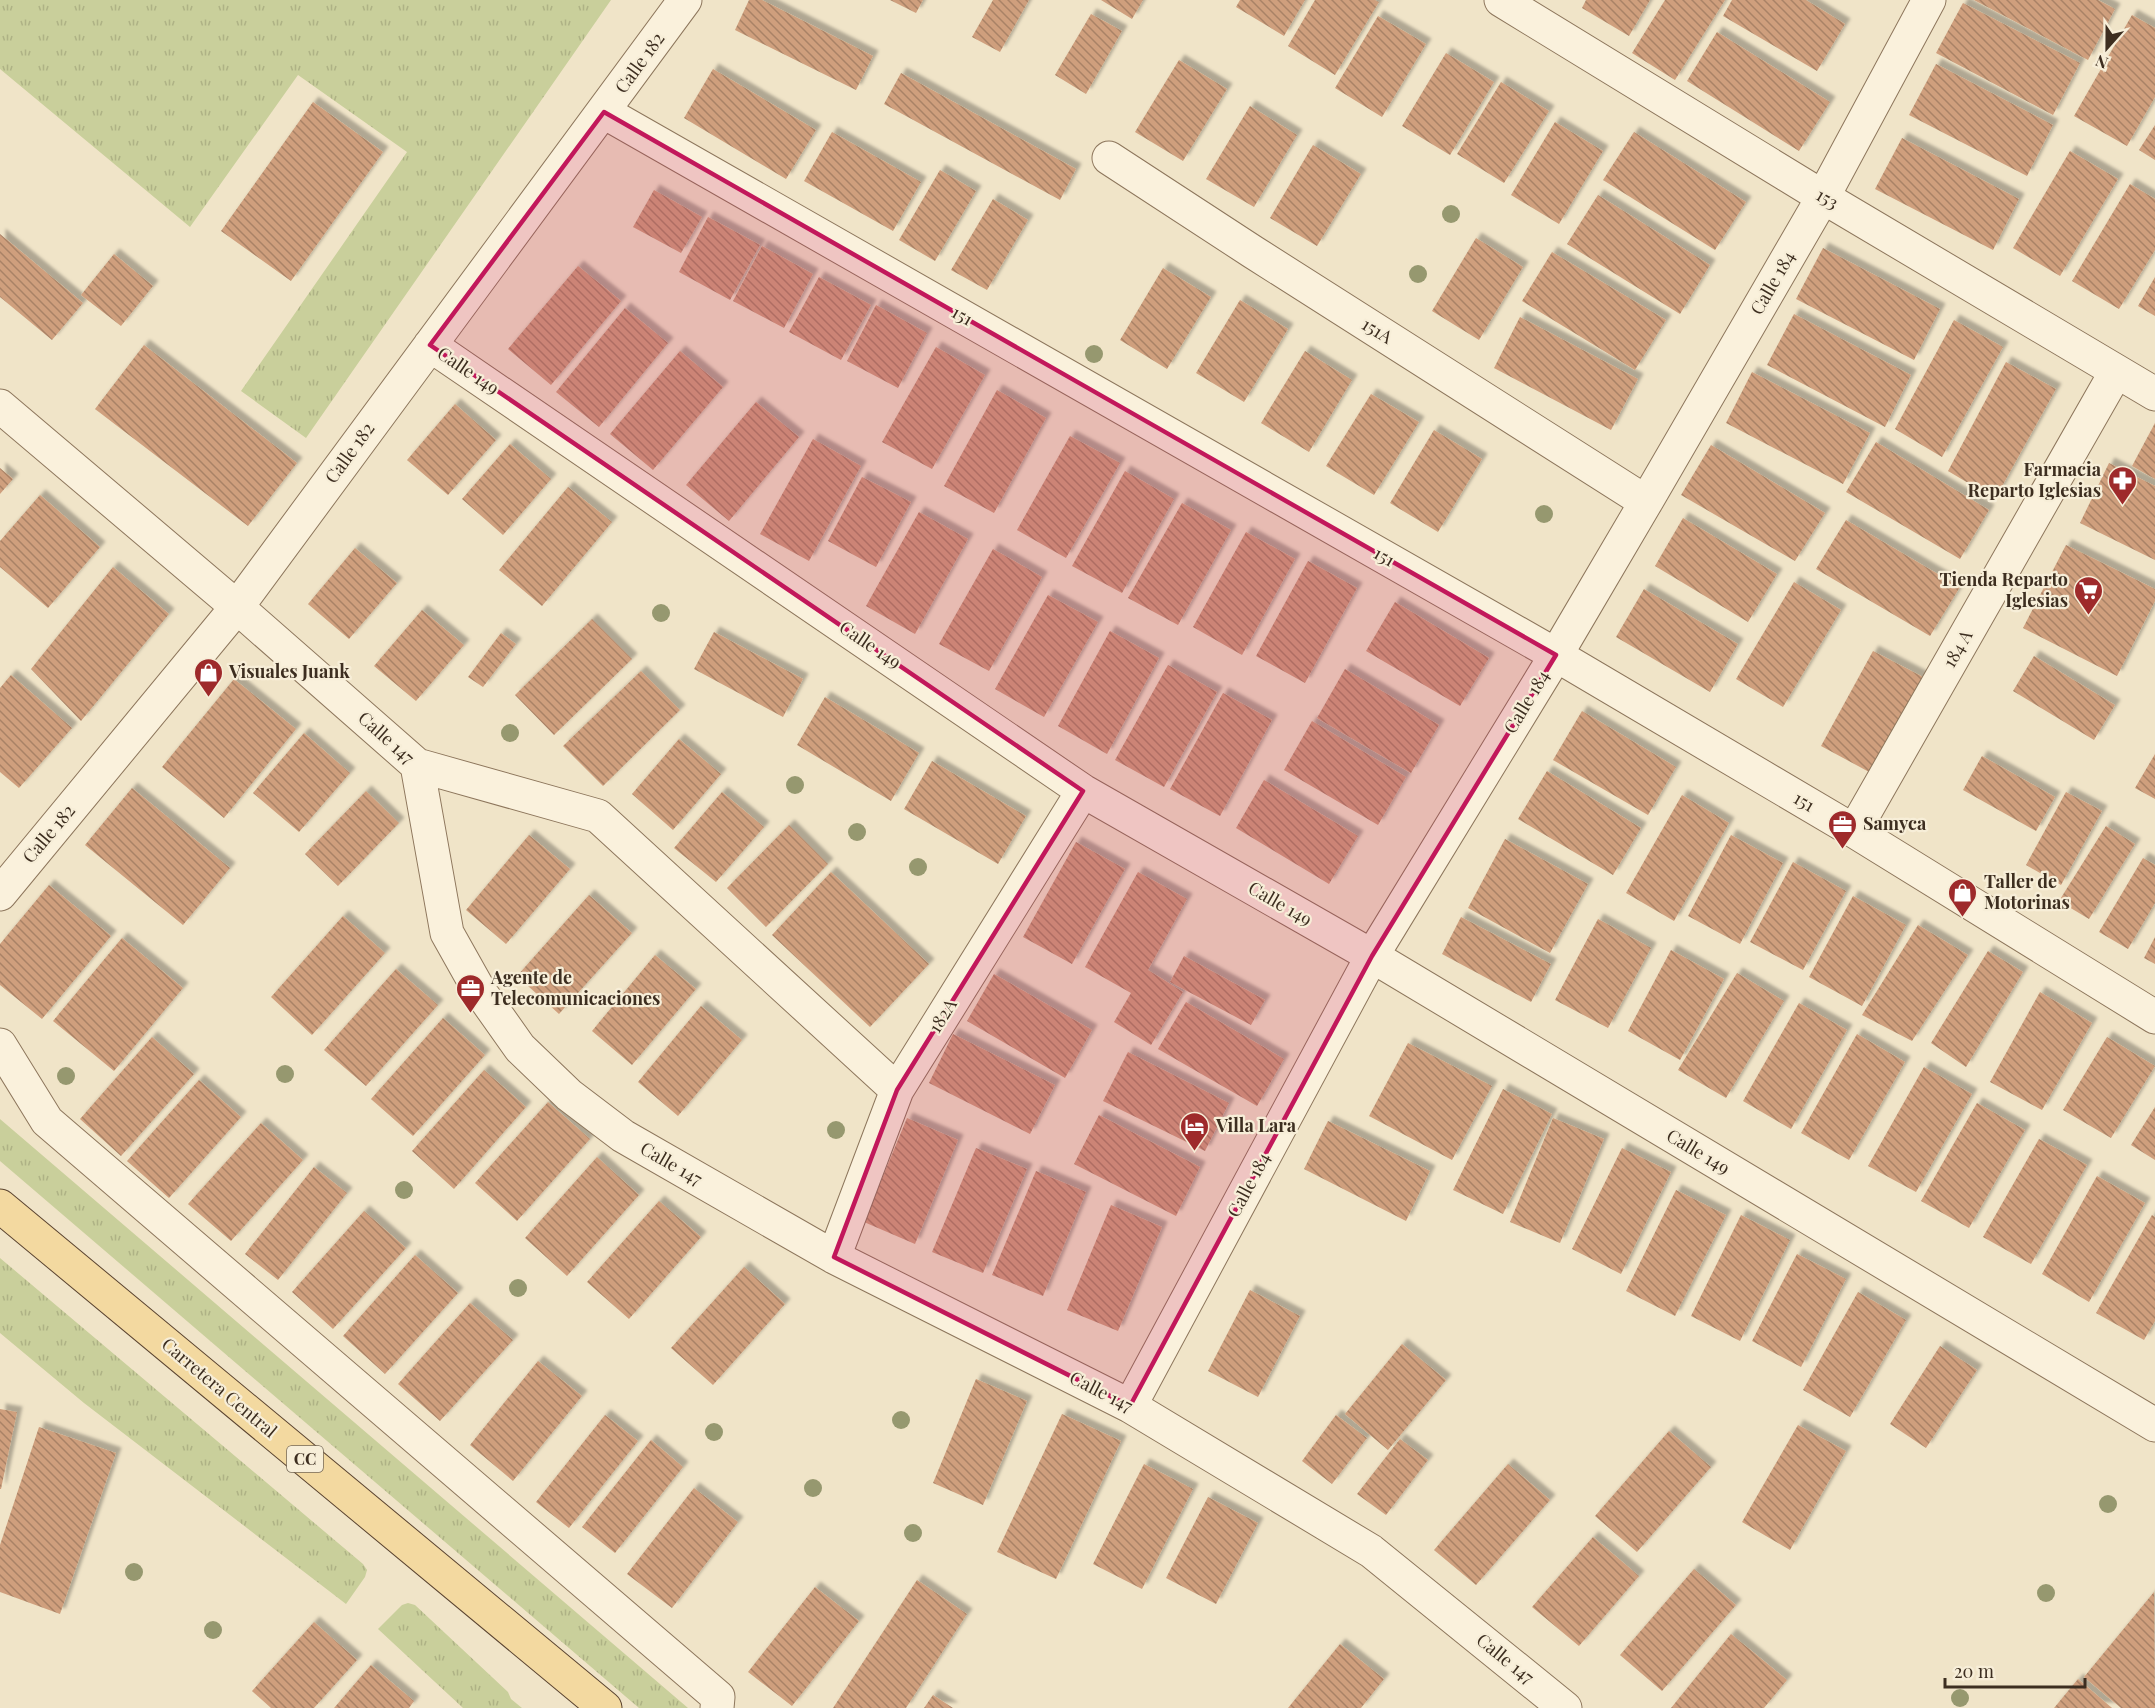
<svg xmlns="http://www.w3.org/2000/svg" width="2155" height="1708" font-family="'Playfair Display',serif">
<defs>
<pattern id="grass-tufts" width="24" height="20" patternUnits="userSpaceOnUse" patternTransform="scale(1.5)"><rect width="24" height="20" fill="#c9cf9b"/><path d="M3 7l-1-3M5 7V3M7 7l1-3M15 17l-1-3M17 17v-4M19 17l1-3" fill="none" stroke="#aeb285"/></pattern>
<pattern id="building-back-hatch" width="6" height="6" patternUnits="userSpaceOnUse" patternTransform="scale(1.5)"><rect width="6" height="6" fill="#cf9f7d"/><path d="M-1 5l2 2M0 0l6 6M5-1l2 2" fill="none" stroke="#a98266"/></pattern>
<filter id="shadow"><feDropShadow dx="5.5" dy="-5.5" stdDeviation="1.5" flood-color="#0004"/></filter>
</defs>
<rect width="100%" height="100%" fill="#f0e4c8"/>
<path fill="url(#grass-tufts)" d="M0 0H611L306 438 241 391 407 152 298 75 190 227 0 69Z
M0 1119 688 1708H639L0 1161Z
M0 1258 363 1564 367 1570 365 1577 346 1604 84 1403 0 1333Z
M408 1603 415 1605 508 1692 511 1699 522 1708H463L378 1629 402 1605Z"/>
<path fill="url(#building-back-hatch)" filter="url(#shadow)" d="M749 0H762L873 56 856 90 735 30Z
M890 0H923L916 13Z
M993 0H1029L1000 52 972 37Z
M1101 0H1143L1132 19Z
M1240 0H1305L1284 36 1236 7Z
M1315 0H1375L1379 2 1335 75 1288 46Z
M1586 0H1650L1629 36 1582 8Z
M1665 0H1725L1675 80 1632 53Z
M1732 0H1806L1845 24 1817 71 1723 16Z
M1974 0H2098L2115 9 2088 60Z
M1963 3 2080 63 2053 115 1936 53Z
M1091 14 1122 31 1086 94 1055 75Z
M2132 15 2155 28V97L2127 146 2074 116Z
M1378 16 1426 44 1382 117 1335 88Z
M1717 32 1830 102 1799 151 1687 81Z
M1446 53 1494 82 1450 155 1402 126Z
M1179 60 1227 89 1183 161 1135 132Z
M1936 64 2053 125 2027 176 1909 115Z
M713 69 816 130 786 179 684 118Z
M901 73 1076 169 1060 200 884 104Z
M1501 82 1549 111 1504 183 1457 154Z
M313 102 383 152 291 281 221 231Z
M1250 106 1297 135 1254 207 1206 179Z
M1555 122 1603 151 1559 224 1511 195Z
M2155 125V160L2139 150Z
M832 132 921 182 893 231 804 181Z
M1634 132 1746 202 1715 250 1603 180Z
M1902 138 2019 199 1993 250 1875 189Z
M1313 145 1361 174 1317 246 1270 218Z
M2070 151 2118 179 2060 276 2013 248Z
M940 170 976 191 935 261 899 240Z
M2130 184 2155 199V250L2119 309 2072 281Z
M654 190 702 217 681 253 633 227Z
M1598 195 1710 265 1680 314 1567 244Z
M993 199 1028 220 987 290 951 270Z
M708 217 760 245 730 300 679 272Z
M0 234 83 303 52 340 0 297Z
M1476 238 1523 267 1479 340 1432 311Z
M762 246 813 274 784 328 733 301Z
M1823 248 1940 309 1914 360 1796 299Z
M1552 252 1666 320 1635 370 1522 301Z
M114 254 153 286 121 326 81 295Z
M578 266 621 301 551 385 508 349Z
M1163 268 1211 297 1167 369 1120 340Z
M819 277 871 305 841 360 789 332Z
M2155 277V316L2138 306Z
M1240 300 1288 329 1244 402 1196 373Z
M876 305 927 333 898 388 847 361Z
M625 308 668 343 599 427 556 392Z
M1794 314 1911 375 1885 427 1767 365Z
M1520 317 1638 379 1611 430 1494 368Z
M1954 320 2003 347 1942 457 1895 429Z
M144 345 297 463 248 526 95 409Z
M936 347 985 375 932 469 882 442Z
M680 351 723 387 653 470 610 434Z
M1305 351 1352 380 1309 452 1261 423Z
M2006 362 2056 389 1995 499 1948 471Z
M1752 372 1870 433 1843 484 1726 423Z
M997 390 1046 418 994 513 944 486Z
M1371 394 1419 422 1374 495 1326 466Z
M756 402 799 437 729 521 686 485Z
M455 404 496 440 448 495 407 460Z
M2155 423V479L2132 466Z
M1434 430 1482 459 1438 532 1390 503Z
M1070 436 1120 463 1066 558 1017 530Z
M813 439 861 466 809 561 760 534Z
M1876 442 1989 510 1960 559 1846 492Z
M510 444 551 479 503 535 462 499Z
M1711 445 1825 513 1795 561 1681 495Z
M2109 463 2155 486V560L2080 523Z
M0 468 13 479 0 494Z
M1125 471 1174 499 1122 593 1072 566Z
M862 477 911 502 876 567 828 541Z
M568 487 612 522 542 606 499 570Z
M40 495 100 547 48 608 0 567V541Z
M1182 503 1231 530 1178 625 1128 598Z
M919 512 968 539 915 634 866 606Z
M1683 518 1777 574 1748 622 1655 566Z
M1846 520 1960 587 1930 636 1816 569Z
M1246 532 1295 559 1242 655 1193 627Z
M2066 545 2155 589V601L2117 676 2023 628Z
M355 548 397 583 349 639 308 604Z
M993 549 1042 577 989 671 939 644Z
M1308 561 1357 588 1305 683 1256 656Z
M113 567 169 614 81 721 31 669Z
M1794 582 1841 610 1783 707 1736 679Z
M1644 589 1738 644 1710 692 1616 637Z
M1048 595 1098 622 1044 717 995 689Z
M1395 602 1489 658 1460 706 1366 651Z
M422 610 464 645 416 701 374 666Z
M592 619 632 659 554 735 515 695Z
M1110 631 1159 658 1107 754 1058 726Z
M714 632 803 679 783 717 694 669Z
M501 633 516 644 483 687 468 677Z
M1873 651 1923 677 1871 773 1821 746Z
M2034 656 2115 705 2094 740 2013 691Z
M1168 665 1217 692 1164 787 1115 760Z
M1345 669 1439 725 1411 773 1317 718Z
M641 671 680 710 603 786 563 746Z
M11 675 72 728 19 788 0 772V688Z
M234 679 296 729 224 818 162 767Z
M1223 693 1272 720 1220 816 1170 789Z
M825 697 919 753 891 801 797 745Z
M1582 711 1676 767 1648 815 1553 760Z
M1312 721 1406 777 1378 825 1284 770Z
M304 733 350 773 299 832 253 793Z
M679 739 721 774 673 830 632 794Z
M2155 754V799L2135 788Z
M1982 756 2055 797 2036 831 1963 790Z
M932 761 1026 816 998 864 904 809Z
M1547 771 1641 828 1613 875 1518 819Z
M1264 780 1358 836 1329 884 1236 828Z
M132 788 230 868 183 925 85 845Z
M366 791 399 823 338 886 305 854Z
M722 792 764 827 716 882 674 848Z
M2066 792 2102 811 2061 885 2026 865Z
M1682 795 1729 823 1674 921 1626 893Z
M789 825 828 864 766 927 727 888Z
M2106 826 2135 844 2089 919 2059 901Z
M529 835 570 869 506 944 466 910Z
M1731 835 1783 863 1740 944 1688 916Z
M1505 839 1588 884 1550 953 1468 908Z
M1076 842 1125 869 1072 964 1023 937Z
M2143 858 2155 865V903L2128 949 2099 932Z
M1793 862 1846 891 1803 970 1750 942Z
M831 872 929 964 870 1027 772 935Z
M1138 872 1187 899 1148 970 1183 992 1151 1045 1114 1022 1131 993 1085 967Z
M49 885 111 936 42 1019 0 985V944Z
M589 895 632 933 559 1014 517 976Z
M1853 896 1906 925 1862 1006 1809 977Z
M343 916 385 953 312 1035 271 997Z
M1461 917 1551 964 1531 1002 1442 954Z
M1598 919 1651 948 1608 1028 1555 1000Z
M1918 925 1968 955 1912 1041 1862 1015Z
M2155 937V964L2144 958Z
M122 938 183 988 114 1071 53 1021Z
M1671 950 1724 979 1680 1060 1628 1031Z
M1988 951 2023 972 1966 1067 1931 1043Z
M655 955 696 989 632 1065 592 1031Z
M1184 956 1265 1000 1251 1025 1170 982Z
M396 969 438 1005 366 1086 324 1050Z
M1737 973 1784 1001 1726 1098 1678 1070Z
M994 974 1092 1030 1065 1078 967 1021Z
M2040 992 2092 1023 2042 1110 1990 1082Z
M1186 1002 1284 1059 1257 1106 1158 1049Z
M1799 1003 1847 1030 1791 1129 1743 1101Z
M701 1006 742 1040 678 1116 638 1082Z
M443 1018 485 1055 413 1136 371 1099Z
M953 1034 1055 1085 1030 1134 929 1083Z
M1857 1034 1905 1062 1849 1160 1801 1133Z
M152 1037 194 1074 121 1156 80 1119Z
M2107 1037 2155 1066 2111 1138 2063 1110Z
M1408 1043 1492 1086 1452 1160 1369 1116Z
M1128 1052 1229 1103 1205 1151 1103 1101Z
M1924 1067 1972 1094 1916 1192 1868 1166Z
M484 1070 526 1107 454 1189 412 1151Z
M199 1080 241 1117 169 1198 127 1161Z
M1503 1089 1552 1114 1503 1214 1453 1190Z
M548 1102 590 1139 517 1221 475 1183Z
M1977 1103 2025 1130 1969 1228 1921 1201Z
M2155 1107V1160L2131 1145Z
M1099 1115 1200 1167 1176 1216 1074 1164Z
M907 1118 958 1140 915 1244 864 1222Z
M1553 1118 1604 1139 1560 1243 1510 1222Z
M1328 1121 1430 1171 1406 1221 1304 1169Z
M261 1123 303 1160 231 1241 188 1204Z
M2039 1139 2087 1165 2031 1264 1983 1237Z
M976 1148 1027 1169 983 1273 932 1252Z
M1622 1148 1671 1172 1621 1274 1572 1249Z
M597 1157 639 1195 567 1276 525 1238Z
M314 1167 347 1193 278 1280 245 1254Z
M1036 1171 1086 1192 1043 1296 992 1275Z
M2097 1176 2145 1203 2089 1302 2042 1274Z
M1676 1190 1726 1215 1675 1316 1626 1291Z
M659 1201 701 1237 629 1319 587 1282Z
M1111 1205 1162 1227 1118 1331 1067 1310Z
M364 1211 406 1248 333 1329 292 1292Z
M1741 1215 1790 1240 1740 1341 1691 1316Z
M2152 1215 2155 1217V1321L2144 1340 2096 1313Z
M1797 1254 1846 1279 1801 1367 1752 1341Z
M415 1255 458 1293 385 1374 343 1336Z
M744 1267 785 1304 713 1385 671 1348Z
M1250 1290 1300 1316 1258 1397 1208 1371Z
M1858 1292 1906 1320 1850 1417 1803 1390Z
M470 1303 513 1340 440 1421 398 1384Z
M1402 1344 1446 1380 1388 1450 1345 1414Z
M1940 1346 1977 1370 1926 1448 1890 1424Z
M538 1361 582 1396 513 1481 470 1445Z
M976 1379 1027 1401 983 1505 933 1483Z
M0 1409 17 1412 1 1489H0Z
M1062 1414 1121 1441 1056 1579 997 1552Z
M605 1415 638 1441 569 1528 536 1502Z
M1336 1415 1367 1438 1332 1484 1302 1461Z
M1798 1425 1846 1451 1790 1550 1742 1522Z
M39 1427 116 1453 60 1614 0 1592V1545Z
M1669 1431 1711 1467 1637 1552 1595 1516Z
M1400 1439 1428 1460 1386 1515 1357 1494Z
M651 1440 683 1467 615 1553 582 1527Z
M1144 1464 1193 1489 1142 1589 1093 1564Z
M1508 1464 1550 1500 1476 1585 1434 1550Z
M694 1488 738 1522 672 1608 627 1574Z
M1208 1497 1258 1523 1216 1604 1166 1578Z
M1593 1537 1639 1576 1579 1646 1532 1607Z
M1694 1569 1736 1605 1662 1691 1620 1655Z
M917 1580 967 1614 906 1708H833Z
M815 1587 859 1621 792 1706 748 1672Z
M2154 1592 2155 1708H2121L2084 1677Z
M314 1622 357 1660 314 1708H271L252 1691Z
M1731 1634 1787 1680 1764 1708H1671Z
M1340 1644 1384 1679 1361 1708H1288Z
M371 1665 414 1701 409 1708H334Z
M2078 1679 2112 1708H2054Z
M933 1695 953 1708H924Z"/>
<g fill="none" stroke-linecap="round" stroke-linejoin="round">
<defs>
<path id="minor" d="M1501 0 1823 197 2155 394
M604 112 1556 655 1854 831 2155 1017
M1109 158 1253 252 1646 502
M430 345 1083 791 1372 956 2155 1425
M0 406 237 607 417 765 447 933 479 990 520 1048 569 1095 623 1136 834 1257 1130 1406 1371 1551 1565 1708
M417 765 598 816 897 1090
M1854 831 2116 372
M0 894 237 607 685 0
M0 1045 47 1121 718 1697 717 1708
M834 1257 897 1090 1083 791
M1130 1406 1372 956 1556 655 1646 502 1823 197 1929 0"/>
<path id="major" d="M0 1206 605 1708"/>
</defs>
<use href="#minor" stroke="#8d765c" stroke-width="35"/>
<use href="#major" stroke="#5b4430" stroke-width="35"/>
<use href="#minor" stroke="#faf1dc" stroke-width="33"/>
<use href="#major" stroke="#f3d9a0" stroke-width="33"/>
</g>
<g fill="#96986f">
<circle cx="1451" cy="214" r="9"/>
<circle cx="1418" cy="274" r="9"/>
<circle cx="1094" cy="354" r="9"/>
<circle cx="1544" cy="514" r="9"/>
<circle cx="661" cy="613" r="9"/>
<circle cx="510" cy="733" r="9"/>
<circle cx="795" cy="785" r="9"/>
<circle cx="857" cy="832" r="9"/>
<circle cx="918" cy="867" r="9"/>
<circle cx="285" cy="1074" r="9"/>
<circle cx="66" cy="1076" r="9"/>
<circle cx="836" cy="1130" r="9"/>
<circle cx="404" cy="1190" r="9"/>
<circle cx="518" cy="1288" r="9"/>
<circle cx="901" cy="1420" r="9"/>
<circle cx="714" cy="1432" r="9"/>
<circle cx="813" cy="1488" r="9"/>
<circle cx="2108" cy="1504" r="9"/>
<circle cx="913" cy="1533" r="9"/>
<circle cx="134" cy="1572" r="9"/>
<circle cx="2046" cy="1593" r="9"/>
<circle cx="213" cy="1630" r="9"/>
<circle cx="1960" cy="1698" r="9"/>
</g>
<path fill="#c2185b" fill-opacity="0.2" stroke="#c2185b" stroke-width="4.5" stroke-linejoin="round" d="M604 112 1556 655 1372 956 1130 1406 834 1257 897 1090 1083 791 430 345Z"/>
<defs>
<symbol id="pharmacy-pin" viewBox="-11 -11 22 30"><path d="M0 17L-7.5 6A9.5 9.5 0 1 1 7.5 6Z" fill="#9e2a2b" stroke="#f7eed8"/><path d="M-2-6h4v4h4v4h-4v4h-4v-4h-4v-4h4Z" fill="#fff"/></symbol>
<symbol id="supermarket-pin" viewBox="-11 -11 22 30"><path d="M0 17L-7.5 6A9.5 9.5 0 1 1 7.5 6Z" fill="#9e2a2b" stroke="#f7eed8"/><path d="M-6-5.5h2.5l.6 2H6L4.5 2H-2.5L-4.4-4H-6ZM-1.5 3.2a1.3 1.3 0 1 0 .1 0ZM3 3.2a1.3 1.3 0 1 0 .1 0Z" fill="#fff"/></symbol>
<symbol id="shop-pin" viewBox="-11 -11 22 30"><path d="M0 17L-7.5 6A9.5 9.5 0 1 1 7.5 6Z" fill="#9e2a2b" stroke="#f7eed8"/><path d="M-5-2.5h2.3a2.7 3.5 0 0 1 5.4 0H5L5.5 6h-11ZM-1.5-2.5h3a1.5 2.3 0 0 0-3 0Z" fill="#fff"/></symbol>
<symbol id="office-pin" viewBox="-11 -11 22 30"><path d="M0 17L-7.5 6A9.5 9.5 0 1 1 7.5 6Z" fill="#9e2a2b" stroke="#f7eed8"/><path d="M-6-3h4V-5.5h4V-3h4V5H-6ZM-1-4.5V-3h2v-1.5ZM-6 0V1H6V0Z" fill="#fff"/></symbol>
<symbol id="hotel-pin" viewBox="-11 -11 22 30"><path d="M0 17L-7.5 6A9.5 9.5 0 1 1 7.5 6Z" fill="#9e2a2b" stroke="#f7eed8"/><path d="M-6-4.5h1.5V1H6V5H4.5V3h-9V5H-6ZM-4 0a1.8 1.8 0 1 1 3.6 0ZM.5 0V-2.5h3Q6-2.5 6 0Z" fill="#fff"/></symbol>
</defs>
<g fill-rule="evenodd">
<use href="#pharmacy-pin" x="2106" y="464" width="33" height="45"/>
<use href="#supermarket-pin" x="2072" y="574" width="33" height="45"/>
<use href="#shop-pin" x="192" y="656" width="33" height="45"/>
<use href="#office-pin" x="1826" y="808" width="33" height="45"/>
<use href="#shop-pin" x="1946" y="876" width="33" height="45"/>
<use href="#office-pin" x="454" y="972" width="33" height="45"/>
<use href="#hotel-pin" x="1178" y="1110" width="33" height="45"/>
</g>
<g text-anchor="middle" stroke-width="4.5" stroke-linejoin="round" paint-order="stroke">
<rect fill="#f7eed8" stroke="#756857" stroke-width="1.5" x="287" y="1446" width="36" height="26" rx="4.5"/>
<g font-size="16" font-weight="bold" fill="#3d2e20">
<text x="305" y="1465">CC</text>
</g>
<g font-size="18" fill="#3d2e20" stroke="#f7eed8">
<text transform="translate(640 63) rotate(-54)" y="6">Calle 182</text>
<text transform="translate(1827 199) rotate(31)" y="6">153</text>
<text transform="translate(1773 283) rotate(-60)" y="6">Calle 184</text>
<text transform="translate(962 316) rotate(30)" y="6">151</text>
<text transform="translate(1377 331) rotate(32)" y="6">151A</text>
<text transform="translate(468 371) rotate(34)" y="6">Calle 149</text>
<text transform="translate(350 453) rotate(-54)" y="6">Calle 182</text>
<text transform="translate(1384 557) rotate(30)" y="6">151</text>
<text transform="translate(870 645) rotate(34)" y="6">Calle 149</text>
<text transform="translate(1958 649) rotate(-60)" y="6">184 A</text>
<text transform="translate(1527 702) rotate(-59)" y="6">Calle 184</text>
<text transform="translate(386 738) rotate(42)" y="6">Calle 147</text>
<text transform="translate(1804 802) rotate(31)" y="6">151</text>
<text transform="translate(49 834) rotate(-50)" y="6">Calle 182</text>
<text transform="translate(1280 904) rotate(30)" y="6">Calle 149</text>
<text transform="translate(943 1016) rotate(-58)" y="6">182А</text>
<text transform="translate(1698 1152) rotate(31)" y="6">Calle 149</text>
<text transform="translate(671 1164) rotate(30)" y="6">Calle 147</text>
<text transform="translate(1249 1185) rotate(-62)" y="6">Calle 184</text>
<text transform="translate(219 1388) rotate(40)" y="6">Carretera Central</text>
<text transform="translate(1101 1392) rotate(27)" y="6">Calle 147</text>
<text transform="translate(1505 1659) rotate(39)" y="6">Calle 147</text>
</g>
<g font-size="18" font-weight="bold" fill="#3d2e20" stroke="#f7eed8" text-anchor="start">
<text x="2101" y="476" text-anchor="end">Farmacia<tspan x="2101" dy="21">Reparto Iglesias</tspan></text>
<text x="2068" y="586" text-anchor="end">Tienda Reparto<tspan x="2068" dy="21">Iglesias</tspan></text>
<text x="229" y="678">Visuales Juank</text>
<text x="1863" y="830">Samyca</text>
<text x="1984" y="888">Taller de<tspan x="1984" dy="21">Motorinas</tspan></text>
<text x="491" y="984">Agente de<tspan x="491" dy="21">Telecomunicaciones</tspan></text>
<text x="1216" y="1132">Villa Lara</text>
</g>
</g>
<g transform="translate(2107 48) rotate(201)" stroke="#f7eed8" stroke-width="4.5" paint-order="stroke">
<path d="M0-4.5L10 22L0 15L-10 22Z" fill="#3d2e20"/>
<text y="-9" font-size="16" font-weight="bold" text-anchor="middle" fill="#3d2e20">N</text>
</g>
<path d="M1945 1678v9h140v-9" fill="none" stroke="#3d2e20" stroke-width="3"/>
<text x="1954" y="1678" font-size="18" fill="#3d2e20" stroke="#f7eed8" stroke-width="4.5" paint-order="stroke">20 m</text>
</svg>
